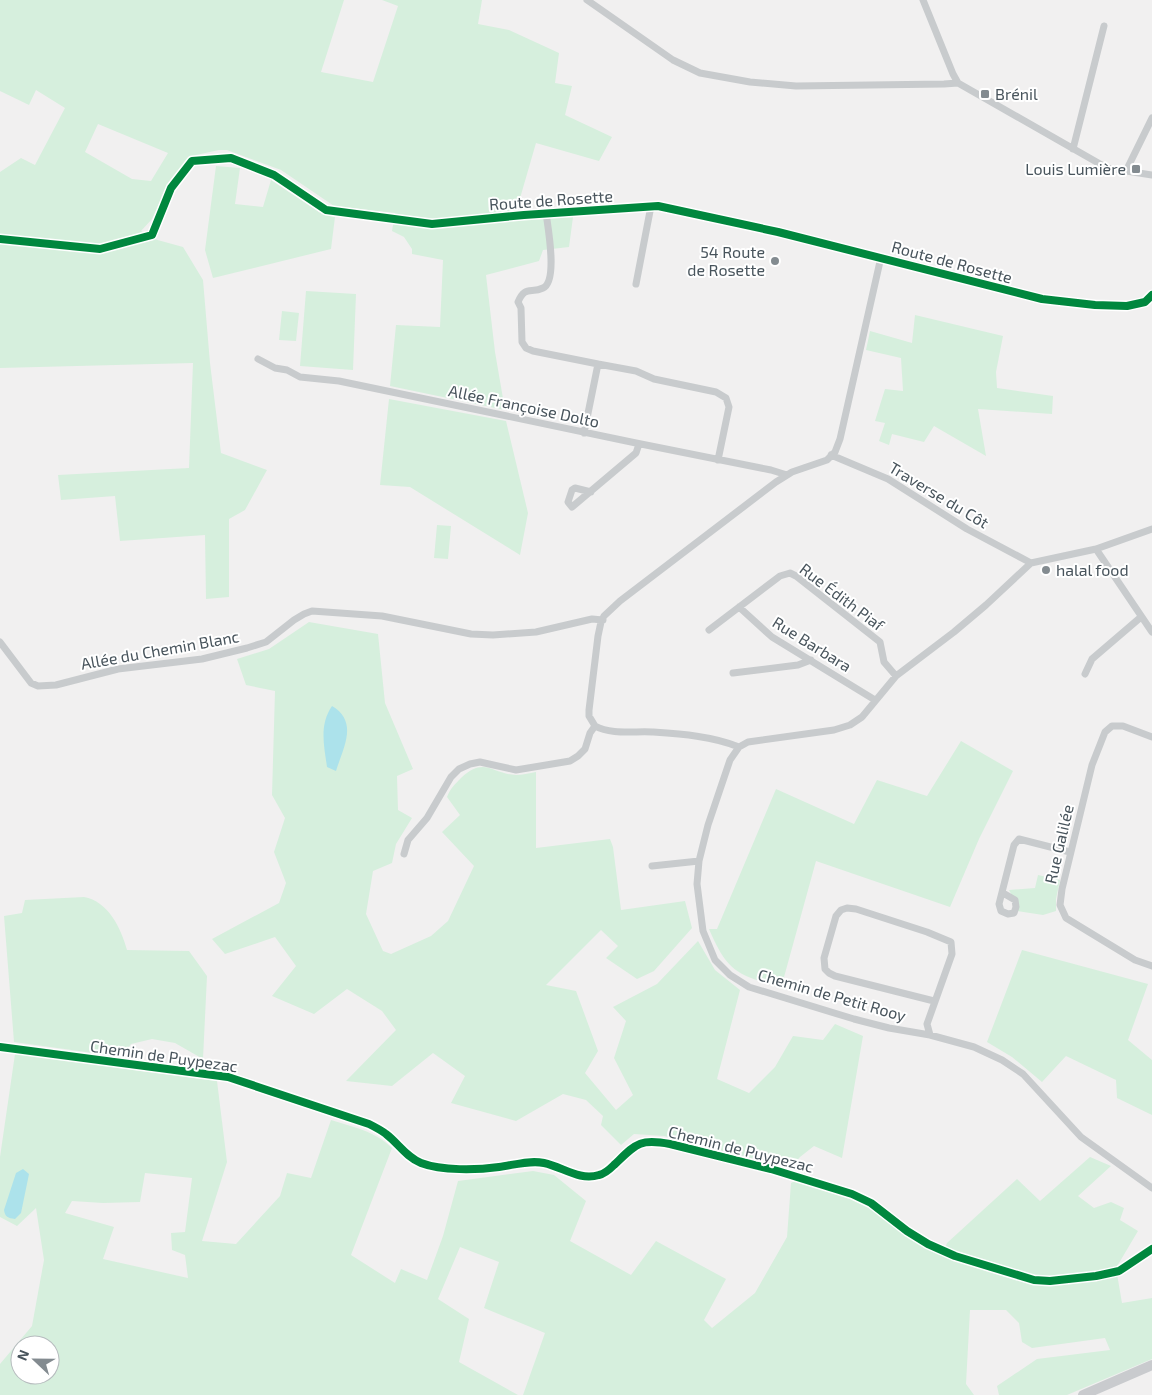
<svg xmlns="http://www.w3.org/2000/svg" width="1152" height="1395" font-family="'Exo 2',sans-serif">
<rect width="100%" height="100%" fill="#f1f0f0"/>
<path fill="#d6efdd" fill-rule="evenodd" d="M0 0H344L321 72 373 82 398 6 382 0H482L478 24 509 30 559 53 555 83 572 86 565 115 612 137 599 161 536 143 514 219 573 217 569 247 543 250 539 261 486 275 495 352 505 410 390 386 396 325 440 327 443 260 412 254V249L404 237 392 231 395 213 334 206 281 170 227 150H219L196 155 186 162 161 200 152 219 141 231 154 239 183 247 203 280 210 363 221 453 267 470 245 510 229 519V597L206 599 205 535 120 541 115 496 61 500 58 475 189 468 193 363 0 368V172L21 158 35 165 65 108 36 90 29 105 0 91ZM98 124 168 153 151 181 132 179 85 152Z
M216 166 240 168 235 204 263 207 271 180 322 214 335 217 331 249 213 278 205 250Z
M306 291 356 294 353 370 300 366Z
M282 311 299 313 296 341 279 340Z
M915 315 1003 336 996 372 997 388 1053 396 1052 414 978 409 986 456 934 426 924 442 892 434 889 445 879 441 885 423 875 421 885 389 903 391 901 358 866 350 870 331 912 343Z
M389 399 506 421 528 513 520 555 410 487 380 485Z
M437 525 451 526 448 559 434 558Z
M309 622 378 634 385 703 413 769 397 776 398 810 412 818 396 844 392 863 373 871 366 914 383 951 391 954 431 936 448 921 474 866 442 832 460 815 447 797C450 789 455 784 461 778 485 756 491 774 516 775 522 775 529 773 536 772V848L610 839 613 847 621 910 685 901 692 928 654 971 637 979 606 958 618 946 601 930 546 985 576 991 598 1051 585 1073 616 1110 633 1095 614 1058 626 1021 613 1007 657 984 698 941 715 970 740 990 717 1079 749 1093 775 1067 793 1036 823 1040 835 1024 863 1036 842 1158 814 1146 800 1157 793 1165 771 1163 664 1136 634 1134 621 1145 601 1125 603 1116 586 1100 563 1094 516 1121 451 1103 465 1076 433 1053 392 1086 346 1081 396 1030 382 1011 347 989 314 1014 272 996 296 966 275 937 225 954 212 939 279 903 286 883 274 852 285 818 272 795 275 691 246 685 237 659 269 649Z
M961 741 1013 771 979 839 950 907 816 861 781 988C737 974 728 973 709 929H717L776 789 854 824 877 780 927 796Z
M1038 875 1060 880 1056 899V911L1043 915 1017 911 1016 903 1009 890 1035 888Z
M84 897C108 901 121 928 127 950L189 951 207 976 203 1059 175 1043 152 1039 131 1044 122 1057 14 1042 4 916 22 913 25 900Z
M1022 950 1148 984 1128 1040 1152 1060V1115L1117 1098 1116 1080 1066 1056 1042 1082 1012 1057 987 1042Z
M15 1054 217 1081 227 1162 202 1241 236 1244 280 1196 287 1173 311 1178 331 1120C353 1127 375 1131 392 1148L351 1255 395 1283 401 1269 427 1280 443 1236 458 1181 533 1171 554 1175 586 1201 570 1241 631 1275 656 1241 726 1279 704 1320 712 1328 755 1293 787 1237 791 1183 795 1181 844 1195 869 1206 910 1238 943 1254 947 1243 1017 1179 1040 1201 1090 1157 1111 1166 1078 1196 1094 1208 1111 1202 1124 1208 1120 1220 1138 1231 1116 1268 1122 1303 1152 1298V1359L1067 1395H999L997 1386 1037 1359 1110 1350 1105 1338 1032 1348 1022 1342 1019 1323 1006 1310H970L966 1384 974 1395H523L545 1333 484 1308 499 1262 460 1247 438 1299 469 1319 459 1362 518 1395H0V1364L32 1326 44 1260 36 1208 17 1226 0 1217V1157ZM145 1173 192 1178 185 1232 171 1233 172 1250 185 1255 188 1278 103 1259 114 1227 65 1213 72 1201 103 1203 140 1202ZM20 1345H50V1375H20Z"/>
<path fill="#ace2eb" d="M332 706C359 722 343 748 336 771L327 767C324 745 319 725 332 706Z
M23 1169 29 1174 21 1213 15 1219C8 1218 5 1217 4 1210L16 1173Z"/>
<g fill="none" stroke-linecap="round" stroke-linejoin="round">
<path stroke="#c8cbcd" stroke-width="7" d="M587 0 673 60 700 73 750 82 796 86 944 84 958 83 1107 168 1152 175
M923 0 953 74 958 83
M1073 149 1104 26
M1126 171 1152 118
M546 213C548 228 558 281 543 288 531 294 525 285 518 302L521 308 522 342 526 348 533 351 598 364
M0 239 100 249 152 235 171 188 192 161 231 158 274 175 326 210 432 224 524 215 658 206 778 232 1042 299 1095 305 1127 306 1145 302 1152 295
M636 284 651 206
M258 359 275 368 287 370 300 377 339 381 636 443 771 470 787 475
M584 433 598 364 636 371 654 379 716 392 726 398 729 407 718 460
M831 455 888 479 967 529 1031 563
M591 492 575 488 572 490 568 502 572 507 636 453 639 444
M1096 549 1152 632
M1031 563 986 605 954 632 896 676 862 717 850 725 834 730 748 742 739 747 730 760 708 825 699 861 697 884 703 931 715 960 730 975 749 987 854 1019 889 1028 930 1035 974 1047 1002 1060 1023 1074 1081 1137 1152 1188
M1031 563 1096 549 1152 529
M739 607 772 637 875 700
M709 630 780 576 790 573 796 576 880 642 884 662 896 676
M0 642 31 683 38 686 56 685 118 669 202 659 247 648 266 642 294 620 304 614 312 611 382 616 471 634 493 635 536 632 592 619 603 620
M733 673 798 665 811 660
M1085 674 1092 659 1141 617
M1152 737 1123 726H1112L1105 732 1092 765 1062 889 1060 905 1066 918 1135 960 1152 966
M739 747C712 736 681 734 652 732 634 731 611 735 595 726L589 716V710L598 636 601 622 604 616 620 601 776 482 792 472 827 460 835 452 840 439 881 257
M404 854 408 840 427 818 451 777 459 769 470 764 480 762 516 770 570 761 578 756 585 749 590 733 595 726
M652 866 699 861
M1003 893 1015 900 1016 907 1014 913 1008 914 1001 911 999 904 1014 845 1019 839 1070 852
M930 1035 927 1024 952 954 951 942 927 932 856 909 847 908 841 910 836 916 824 958 825 969 829 973 835 976 934 1001
M0 1047 228 1077 369 1124C375 1127 381 1130 386 1134 398 1143 406 1157 421 1163 442 1171 477 1170 499 1167 514 1165 529 1160 544 1163 563 1167 579 1181 599 1175 604 1174 610 1169 614 1165 636 1144 639 1138 670 1144L771 1169 852 1194 871 1203 907 1231 928 1244 955 1256 1034 1280 1050 1281 1096 1276 1119 1271 1152 1249"/>
<path stroke="#c9cbce" stroke-width="10" d="M1083 1395 1152 1365"/>
<defs>
<path id="cycleway" d="M0 239 100 249 152 235 171 188 192 161 231 158 274 175 326 210 432 224 524 215 658 206 778 232 1042 299 1095 305 1127 306 1145 302 1152 295
M0 1047 228 1077 369 1124C375 1127 381 1130 386 1134 398 1143 406 1157 421 1163 442 1171 477 1170 499 1167 514 1165 529 1160 544 1163 563 1167 579 1181 599 1175 604 1174 610 1169 614 1165 636 1144 639 1138 670 1144L771 1169 852 1194 871 1203 907 1231 928 1244 955 1256 1034 1280 1050 1281 1096 1276 1119 1271 1152 1249"/>
</defs>
<use href="#cycleway" stroke="#fff" stroke-width="11"/>
<use href="#cycleway" stroke="#00873e" stroke-width="8"/>
</g>
<g fill="#838b90" stroke="#fff" stroke-width="2">
<rect x="980" y="89" width="10" height="10" rx="2.5"/>
<rect x="1131" y="164" width="10" height="10" rx="2.5"/>
<circle cx="775" cy="261" r="5"/>
<circle cx="1046" cy="570" r="5"/>
</g>
<g text-anchor="middle" stroke-width="4" stroke-linejoin="round" paint-order="stroke">
<g font-size="16" fill="#48545c" stroke="#fff" text-anchor="start">
<text x="995" y="100">Brénil</text>
<text x="1126" y="175" text-anchor="end">Louis Lumière</text>
<text x="765" y="258" text-anchor="end">54 Route<tspan x="765" dy="18">de Rosette</tspan></text>
<text x="1056" y="576">halal food</text>
</g>
<g font-size="16" fill="#48545c" stroke="#fff">
<text transform="translate(551 200) rotate(-4)" y="6">Route de Rosette</text>
<text transform="translate(952 262) rotate(15)" y="6">Route de Rosette</text>
<text transform="translate(524 406) rotate(12)" y="6">Allée Françoise Dolto</text>
<text transform="translate(939 495) rotate(31)" y="6">Traverse du Côt</text>
<text transform="translate(842 597) rotate(37)" y="6">Rue Édith Piaf</text>
<text transform="translate(812 644) rotate(32)" y="6">Rue Barbara</text>
<text transform="translate(160 650) rotate(-10)" y="6">Allée du Chemin Blanc</text>
<text transform="translate(1059 844) rotate(-77)" y="6">Rue Galilée</text>
<text transform="translate(832 995) rotate(16)" y="6">Chemin de Petit Rooy</text>
<text transform="translate(164 1056) rotate(8)" y="6">Chemin de Puypezac</text>
<text transform="translate(741 1149) rotate(14)" y="6">Chemin de Puypezac</text>
</g>
</g>
<g transform="translate(35 1360) rotate(292)"><circle r="24" fill="#ffffff" stroke="#b6bbbe"/>
<path d="M0-4L9 19L0 12L-9 19Z" fill="#838b90"/>
<text y="-8" font-size="14" font-weight="bold" text-anchor="middle" fill="#48545c">N</text>
</g>
</svg>
